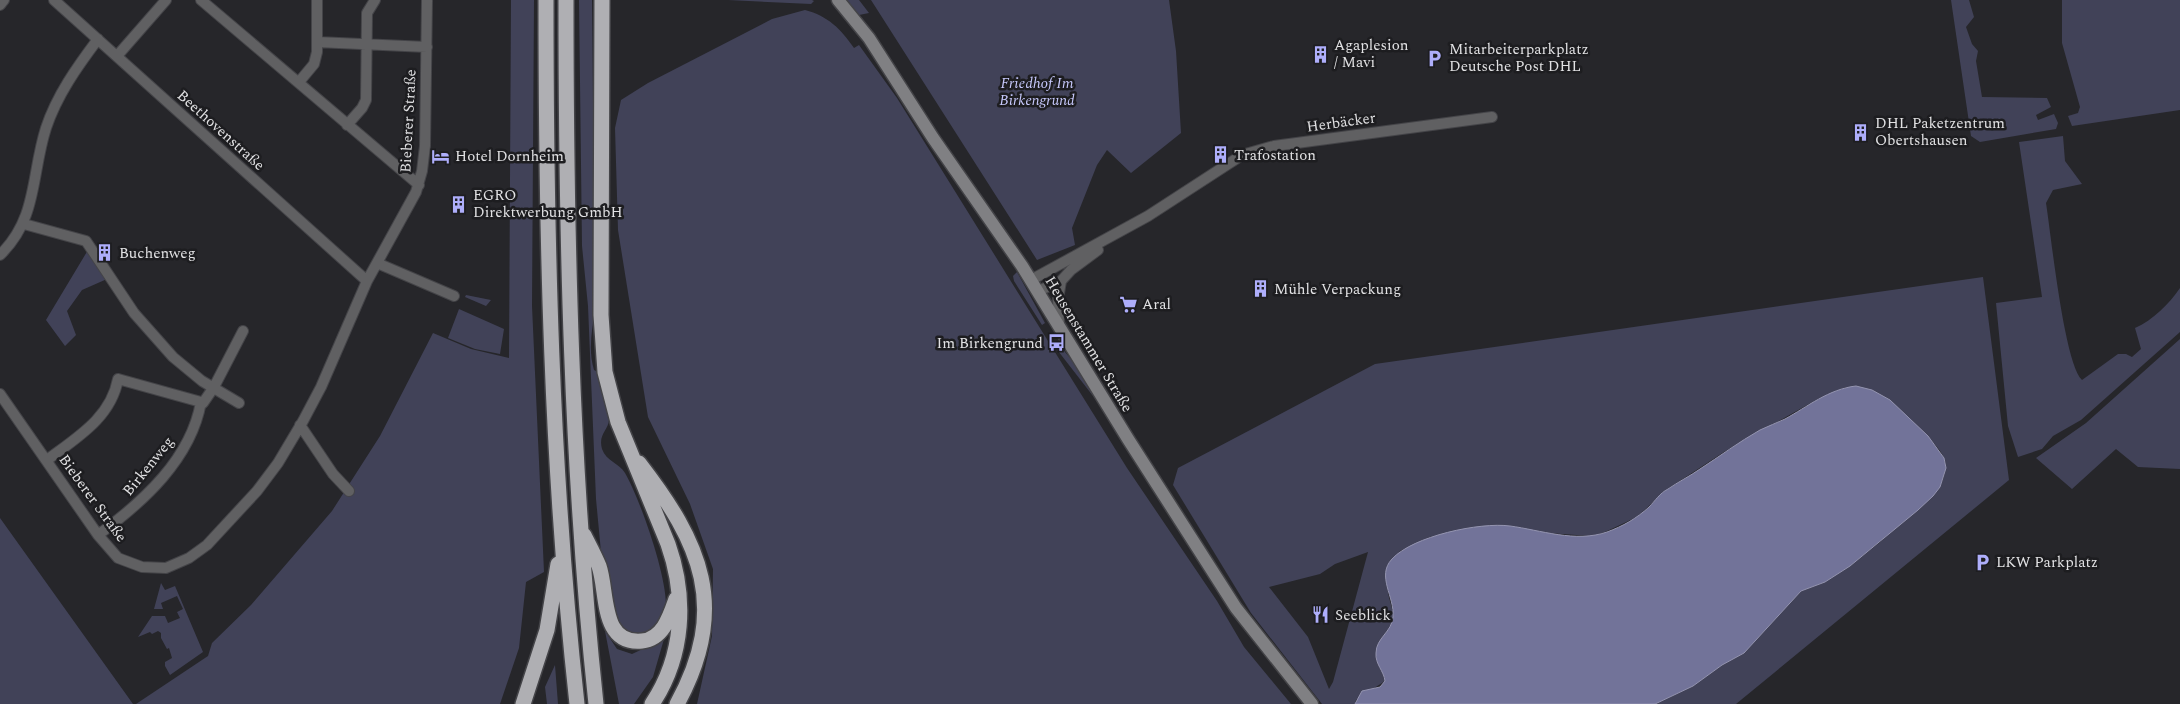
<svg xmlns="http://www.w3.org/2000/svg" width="2180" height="704" font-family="Spectral,serif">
<rect width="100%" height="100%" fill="#26262a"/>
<path fill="#414258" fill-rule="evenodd" d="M511 0H534L532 306 544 572 526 582 519 648 500 704H136L208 656 212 643 251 605 332 511 380 436 433 333 471 349 509 358Z
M579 0H592L595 309C592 330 588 350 594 370L598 372C601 387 610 405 609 420 608 431 598 434 602 449 606 461 619 463 625 473 639 496 675 595 664 618 659 630 647 632 636 636L617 625 601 552 596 499 588 306 582 246Z
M728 0H812L814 1 811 4Z
M846 0H859L869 13 859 15Z
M871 0H1169L1176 51 1181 133 1131 173 1107 150 1097 165 1072 228 1075 245 1037 260Z
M1951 0H1969L1974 17 1966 27 1972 44 1978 51 1976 61 1982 97 2047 98 2051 107 2036 115 2038 120 2054 114 2058 123 2056 129 1980 142 1971 136Z
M2062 0H2180V110L2072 126 2068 116 2078 113 2080 107 2062 43Z
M805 10C828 16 841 29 854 48L859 45 897 98 1127 468 1217 601 1244 647 1291 704H697L712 636 713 569 690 504 648 417 618 230 615 128 621 100 648 83 772 19Z
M2063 136 2065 161 2082 184 2053 190 2046 203C2051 234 2064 363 2082 380L2118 354H2126L2132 357 2141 349 2135 328C2153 320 2169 304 2180 288V332L2081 420 2053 436 2042 449 2018 457 2008 426 1996 303 2042 297 2019 142Z
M88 250 107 279 82 290 67 311 76 335 65 346 46 320Z
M1017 272 1045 323 1042 325 1014 281 1013 276Z
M1983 277 2009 480 1736 704H1655L1693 686 1722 665 1744 653 1801 591 1825 582 1850 566 1880 542 1940 487C1943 478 1947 470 1945 461 1938 433 1871 401 1846 387L1809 404 1724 452 1666 490 1637 517 1605 532 1593 536 1576 535 1534 532 1509 526 1466 529 1430 537 1400 551C1397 562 1388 583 1388 592 1389 601 1394 609 1393 619 1390 632 1377 639 1376 652 1375 664 1384 671 1385 681L1356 700 1355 704H1322L1251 613 1173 485 1178 468 1375 364ZM1368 552 1333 682 1329 689 1308 637 1269 587 1320 574 1335 564Z
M466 295 491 300 486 306 465 297Z
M459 309 504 329 500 354 475 349 448 338Z
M2180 339V469L2138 467 2116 449 2072 489 2036 458 2086 423Z
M1059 345 1077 366 1093 396 1055 347Z
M0 518 133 704H0Z
M161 583 165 590 175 586 203 652 170 675 165 666V662L172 658 169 648 167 649 161 638V633L158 631 152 634 150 632 138 637 152 616H165L168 623 180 618 177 612 183 609 177 596 161 603 163 609H154Z
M605 631 617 649 632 654 664 639 653 677 634 704H619Z
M555 665 558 704H547L545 687Z"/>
<path fill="#727399" stroke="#9494b0" d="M1856 386 1872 390 1890 400 1928 436 1944 458 1946 468 1940 487 1933 496 1918 510 1850 566 1825 582 1801 591 1744 653 1722 665 1693 686 1655 704H1355L1362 691 1380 687 1385 681C1384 671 1375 664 1376 653 1376 638 1392 632 1393 617 1395 597 1376 576 1392 559 1413 536 1480 522 1510 526 1540 530 1576 543 1607 532 1623 526 1636 519 1649 507 1655 501 1660 493 1668 489 1678 482 1690 476 1700 469 1720 456 1739 442 1760 430 1768 426 1777 423 1785 419 1807 407 1829 389 1856 386Z"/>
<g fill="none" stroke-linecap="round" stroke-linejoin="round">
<defs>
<path id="street" d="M54 0 367 281
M201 0 419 185
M0 5 4 0
M317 42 427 47
M117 56 166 0
M299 82 314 64 317 52V0
M347 125 362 108 366 100 367 13 375 0
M24 224 86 241 134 313 173 357 202 381 239 403
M0 255C38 218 31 175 46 128 57 95 77 67 98 39
M377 263 454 296
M1031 280 1148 216 1242 155 1274 146 1492 117
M1038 291 1061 281 1071 270 1098 250
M1059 324 1058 299 1061 281
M0 394 98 535 118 558 142 567 166 568 189 558 207 545 257 491 278 463 303 421 321 387 367 281 416 192 422 171 425 146 427 0
M201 402 203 403 214 387 243 331
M300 425 333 474 349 491
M47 460C76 438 111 418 118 379L201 402
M98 535C143 502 191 459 201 402"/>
<path id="secondary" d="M838 0 869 38 933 138 1022 266 1128 439 1236 608 1312 704"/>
<path id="highway" d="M546 0C546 235 551 470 577 704
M566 0C566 235 571 470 596 704
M602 0 601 315 605 372 618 422 668 544C687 598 684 656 652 704
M639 463C701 543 730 608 677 704
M584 535C589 545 595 556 599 566 608 592 600 645 642 641 663 639 670 616 676 599
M523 704 547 630 558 564"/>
</defs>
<use href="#street" stroke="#444448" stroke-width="12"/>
<use href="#secondary" stroke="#444448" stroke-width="15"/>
<use href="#highway" stroke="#444448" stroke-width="18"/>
<use href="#street" stroke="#606062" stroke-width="10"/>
<use href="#secondary" stroke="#808083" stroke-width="12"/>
<use href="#highway" stroke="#afafb3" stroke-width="15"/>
</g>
<defs>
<symbol id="building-bare" viewBox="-9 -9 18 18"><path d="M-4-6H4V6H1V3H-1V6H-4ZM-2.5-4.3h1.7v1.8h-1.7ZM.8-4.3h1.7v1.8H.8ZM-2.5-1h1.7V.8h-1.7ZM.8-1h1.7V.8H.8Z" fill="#aeaefb" stroke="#1d1d20" stroke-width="2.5" paint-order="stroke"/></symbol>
<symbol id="parking-bare" viewBox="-9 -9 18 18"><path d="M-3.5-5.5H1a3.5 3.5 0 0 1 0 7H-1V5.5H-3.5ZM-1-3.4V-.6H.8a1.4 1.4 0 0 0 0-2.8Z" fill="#aeaefb" stroke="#1d1d20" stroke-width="2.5" paint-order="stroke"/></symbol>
<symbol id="hotel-bare" viewBox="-9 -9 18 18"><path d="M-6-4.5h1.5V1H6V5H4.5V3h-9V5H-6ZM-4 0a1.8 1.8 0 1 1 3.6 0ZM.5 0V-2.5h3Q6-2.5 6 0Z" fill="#aeaefb" stroke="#1d1d20" stroke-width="2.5" paint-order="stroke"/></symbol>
<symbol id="supermarket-bare" viewBox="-9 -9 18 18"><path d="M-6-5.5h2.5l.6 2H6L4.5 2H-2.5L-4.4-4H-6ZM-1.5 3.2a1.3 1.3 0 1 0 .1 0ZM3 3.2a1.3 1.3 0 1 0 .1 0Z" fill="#aeaefb" stroke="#1d1d20" stroke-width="2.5" paint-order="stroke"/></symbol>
<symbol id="bus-bare" viewBox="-9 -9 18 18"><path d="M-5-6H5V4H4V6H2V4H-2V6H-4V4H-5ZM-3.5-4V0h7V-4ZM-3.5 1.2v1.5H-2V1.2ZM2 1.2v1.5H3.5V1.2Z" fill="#aeaefb" stroke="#1d1d20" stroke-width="2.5" paint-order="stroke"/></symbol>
<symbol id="restaurant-bare" viewBox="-9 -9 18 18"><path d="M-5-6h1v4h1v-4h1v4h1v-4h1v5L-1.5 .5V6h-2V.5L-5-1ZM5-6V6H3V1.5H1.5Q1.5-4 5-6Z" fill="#aeaefb" stroke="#1d1d20" stroke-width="2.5" paint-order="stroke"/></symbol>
</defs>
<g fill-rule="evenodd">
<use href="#building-bare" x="1308" y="42" width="25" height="25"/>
<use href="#parking-bare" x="1422" y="46" width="25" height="25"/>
<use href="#building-bare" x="1848" y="120" width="25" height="25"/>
<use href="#building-bare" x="1208" y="142" width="25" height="25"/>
<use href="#hotel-bare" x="428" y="144" width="25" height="25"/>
<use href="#building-bare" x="446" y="192" width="25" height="25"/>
<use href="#building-bare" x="92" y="240" width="25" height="25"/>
<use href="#building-bare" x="1248" y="276" width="25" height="25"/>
<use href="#supermarket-bare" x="1116" y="292" width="25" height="25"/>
<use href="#bus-bare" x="1044" y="330" width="25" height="25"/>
<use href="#parking-bare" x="1970" y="550" width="25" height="25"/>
<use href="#restaurant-bare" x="1308" y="602" width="25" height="25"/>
</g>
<g text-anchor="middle" stroke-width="5" stroke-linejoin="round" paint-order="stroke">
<g font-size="15" fill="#e2e2e4" stroke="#1d1d20" text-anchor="start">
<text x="1334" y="50">Agaplesion<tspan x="1334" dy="17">/ Mavi</tspan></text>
<text x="1449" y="54">Mitarbeiterparkplatz<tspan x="1449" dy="17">Deutsche Post DHL</tspan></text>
<text x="1875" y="128">DHL Paketzentrum<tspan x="1875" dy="17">Obertshausen</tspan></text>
<text x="1234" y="160">Trafostation</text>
<text x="455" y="161">Hotel Dornheim</text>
<text x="473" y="200">EGRO<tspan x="473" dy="17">Direktwerbung GmbH</tspan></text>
<text x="119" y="258">Buchenweg</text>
<text x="1274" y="294">Mühle Verpackung</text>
<text x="1142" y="309">Aral</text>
<text x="1043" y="348" text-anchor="end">Im Birkengrund</text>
<text x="1996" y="567">LKW Parkplatz</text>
<text x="1335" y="620">Seeblick</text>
</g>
<g font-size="15" font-style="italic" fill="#c7c9fc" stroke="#1d1d20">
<text x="1037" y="88">Friedhof Im<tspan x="1037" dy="17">Birkengrund</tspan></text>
</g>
<g font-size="15" fill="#e2e2e4" stroke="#1d1d20">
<text transform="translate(408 121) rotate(-87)" y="5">Bieberer Straße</text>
<text transform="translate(1341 122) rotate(-8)" y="5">Herbäcker</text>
<text transform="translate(221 130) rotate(42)" y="5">Beethovenstraße</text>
<text transform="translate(1089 344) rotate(59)" y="5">Heusenstammer Straße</text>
<text transform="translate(148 466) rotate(-51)" y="5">Birkenweg</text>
<text transform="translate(93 498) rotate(54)" y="5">Bieberer Straße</text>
</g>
</g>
</svg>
